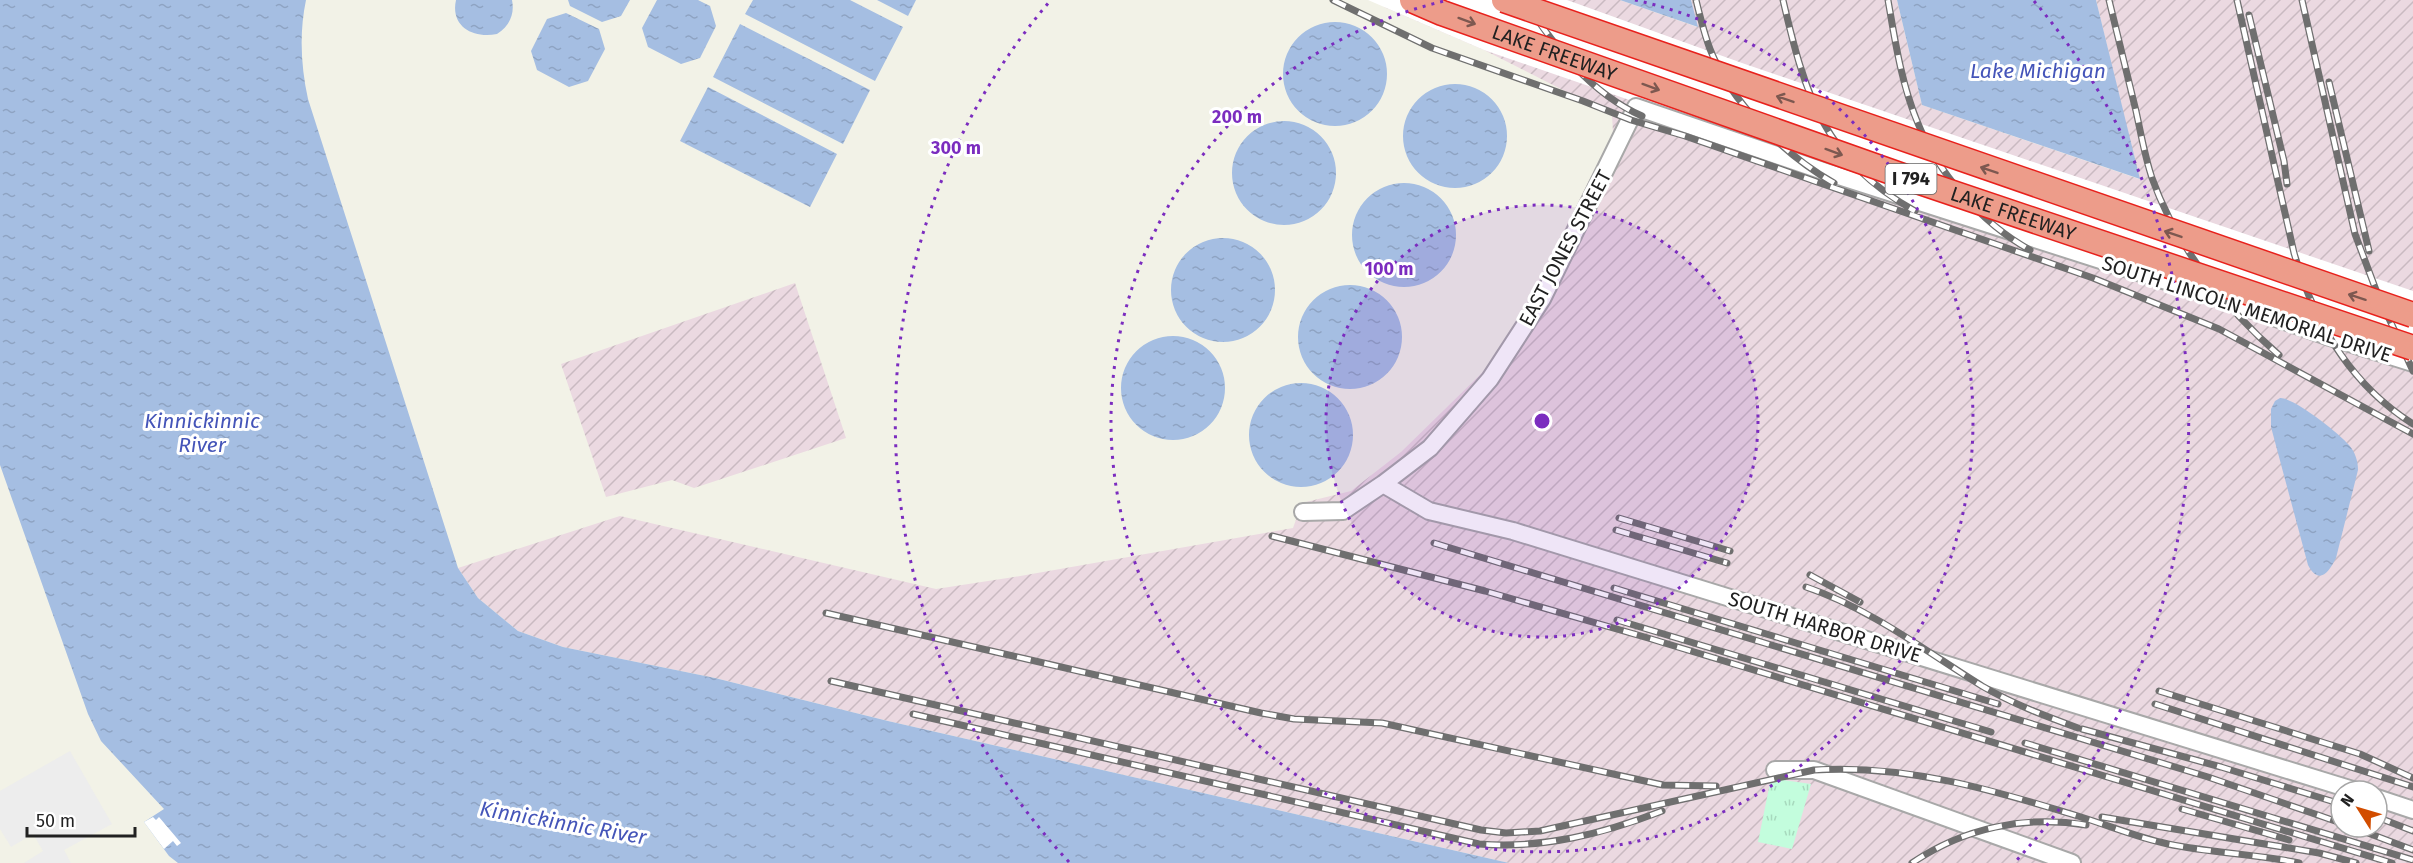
<svg xmlns="http://www.w3.org/2000/svg" width="2413" height="863" font-family="'Fira Sans',sans-serif">
<defs>
<pattern id="industrial-furrows" width="10" height="10" patternUnits="userSpaceOnUse" patternTransform="scale(1.5)"><rect width="10" height="10" fill="#ebd9e1"/><path d="M-1 1l2-2M0 10L10 0M9 11l2-2" fill="none" stroke="#c9bac1"/></pattern>
<pattern id="park-tufts" width="24" height="20" patternUnits="userSpaceOnUse" patternTransform="scale(1.5)"><rect width="24" height="20" fill="#c3fddd"/><path d="M3 7l-1-3M5 7V3M7 7l1-3M15 17l-1-3M17 17v-4M19 17l1-3" fill="none" stroke="#a7d9bd"/></pattern>
<pattern id="water-ripples" width="26" height="14" patternUnits="userSpaceOnUse" patternTransform="scale(1.5)"><rect width="26" height="14" fill="#a5bee2"/><path d="M2 4q2-2 4 0t4 0M15 11q2-2 4 0t4 0" fill="none" stroke="#8ea3c2"/></pattern>
</defs>
<rect width="100%" height="100%" fill="#f2f2e7"/>
<path fill="url(#industrial-furrows)" fill-rule="evenodd" d="M1382 0H1620L1697 27 1691 0H1897L1922 105 2139 179 2096 0H2413V863H1509L888 721 715 678 563 647 518 631 478 598 458 568 620 516 936 589 1014 577 1293 528 1302 503 1351 491 1401 452 1488 367 1514 330 1613 133 1612 115 1484 50 1384 7ZM2341 791H2377V827H2341Z
M795 283 846 438 694 488 672 480 606 497 561 364Z"/>
<path fill="url(#park-tufts)" d="M1783 780 1811 784 1792 849 1758 842 1770 783Z"/>
<path fill="#ededed" d="M70 751 112 824 64 850 71 863H24L43 851 33 834 11 847 0 829V791Z"/>
<path fill="url(#water-ripples)" d="M0 0H306C299 33 301 67 308 99L458 568 478 598 518 631 563 647 715 678 888 721 1509 863H178L169 856 144 822 164 809 101 741 88 714 0 465Z
M456 0H512C515 15 509 26 497 34 474 39 450 27 456 0Z
M568 0H630L621 16 602 22 570 6Z
M657 0H698L710 6 716 26 700 58 681 64 648 47 642 28Z
M753 0H850L903 27 875 81 745 14Z
M877 0H916L908 16Z
M1620 0H1691L1698 27Z
M1897 0H2096L2140 179 1922 105Z
M566 13 599 29 605 49 588 81 569 87 537 70 531 51 547 19Z
M1283 74a52 52 0 1 1 104 0a52 52 0 1 1-104 0Z
M740 24 870 90 843 144 713 77Z
M1403 136a52 52 0 1 1 104 0a52 52 0 1 1-104 0Z
M708 87 837 154 810 207 680 141Z
M1232 173a52 52 0 1 1 104 0a52 52 0 1 1-104 0Z
M1352 235a52 52 0 1 1 104 0a52 52 0 1 1-104 0Z
M1171 290a52 52 0 1 1 104 0a52 52 0 1 1-104 0Z
M1298 337a52 52 0 1 1 104 0a52 52 0 1 1-104 0Z
M1121 388a52 52 0 1 1 104 0a52 52 0 1 1-104 0Z
M1249 435a52 52 0 1 1 104 0a52 52 0 1 1-104 0Z
M2280 398C2293 397 2339 433 2349 445 2355 452 2358 461 2358 470L2336 558C2329 572 2319 586 2308 565L2271 427V409L2275 401Z"/>
<path fill="#fff" d="M1368 0H1567L1742 63 2413 291V369L1484 50Z
M153 817 156 820 159 817 181 843 177 846 173 841 164 849 144 822Z"/>
<g fill="none" stroke-linecap="round" stroke-linejoin="round">
<defs>
<path id="minor" d="M1383 484 1429 511 1513 531 2356 791
M1303 512 1343 511 1383 484 1430 448 1490 379 1542 299 1636 107 1826 172 2222 299 2330 337 2413 363
M1775 770H1814L2072 863
M2377 798 2413 810"/>
</defs>
<use href="#minor" stroke="#a8a8a8" stroke-width="20"/>
<use href="#minor" stroke="#fff" stroke-width="16"/>
<defs>
<path id="rail" d="M1333 0 1432 48 1583 101 1631 120 1685 136 2093 278 2219 329 2413 434
M1524 0C1554 46 1590 93 1642 116
M1696 0C1700 16 1704 33 1710 49 1731 103 1785 155 1834 183
M1783 0C1805 95 1824 160 1915 211
M1888 0C1895 40 1901 82 1917 121 1937 172 1981 223 2030 250
M2109 0C2118 37 2127 74 2136 111 2141 134 2145 157 2152 178 2176 246 2226 309 2279 355
M2237 0 2294 253C2314 322 2351 385 2413 424
M2302 0 2355 234 2376 290 2413 371
M2249 15 2284 161 2287 184
M2329 82 2369 251
M1619 518 1730 551
M1616 530 1727 563
M1272 536 1485 591 1648 638 2392 863
M1434 543 2208 777 2341 823
M1810 575 1860 602
M1806 587C1871 609 1924 650 1982 686 2013 704 2045 716 2078 728
M1614 588 1998 704
M826 613 1261 713 1294 719 1382 723 1663 785 1716 786
M1617 620 1991 732
M831 681 1481 830 1506 833 1540 831 1814 770C1906 764 1993 790 2081 817 2110 826 2139 838 2168 844 2211 853 2256 854 2299 863
M2159 691 2360 754 2413 778
M2155 704 2413 787
M913 714 1479 844C1543 849 1602 834 1662 811
M2082 729 2221 767 2341 804
M2025 743 2413 860
M2182 809 2289 840
M2102 817 2319 853 2356 863
M2377 817 2413 831
M2352 827 2413 850
M1912 863C1964 828 2024 815 2086 825"/>
</defs>
<use href="#rail" stroke="#6f6f6f" stroke-width="7"/>
<use href="#rail" stroke="#fff" stroke-width="4.5" stroke-dasharray="14" stroke-linecap="butt"/>
<defs>
<g id="highway-bridge">
<path id="s1" d="M1412 0 1442 13 1914 180 2413 348"/>
<path d="M1504 0 2413 315"/>
</g>
</defs>
<use href="#highway-bridge" stroke="#e8211c" stroke-width="27" stroke-linecap="butt"/>
<use href="#highway-bridge" stroke="#ed9c8a" stroke-width="24"/>
</g>
<defs><path id="oneway-shaft" d="M-6 0H5M1.5-3L5.5 0L1.5 3" fill="none" stroke-width="1.6" stroke-linecap="round" stroke-linejoin="round" transform="scale(1.5)"/></defs>
<g stroke="#7d5850">
<use href="#oneway-shaft" transform="translate(1467 21) rotate(20)"/>
<use href="#oneway-shaft" transform="translate(1651 87) rotate(20)"/>
<use href="#oneway-shaft" transform="translate(1785 99) rotate(-161)"/>
<use href="#oneway-shaft" transform="translate(1834 152) rotate(20)"/>
<use href="#oneway-shaft" transform="translate(1989 170) rotate(-161)"/>
<use href="#oneway-shaft" transform="translate(2173 234) rotate(-161)"/>
<use href="#oneway-shaft" transform="translate(2357 297) rotate(-162)"/>
</g>
<circle cx="1542" cy="421" r="216" fill="#7b2cbf" fill-opacity=".12"/>
<g fill="none" stroke="#7b2cbf" stroke-width="3" stroke-dasharray="3 6">
<circle cx="1542" cy="421" r="216"/>
<path d="M1635 0A431 431 0 1 1 1449 0"/>
<path d="M1069 862A647 647 0 0 1 1050 1M2034 1A647 647 0 0 1 2015 862"/>
</g>
<g text-anchor="middle" stroke-width="6" stroke-linejoin="round" paint-order="stroke">
<rect fill="#fff" stroke="#646464" stroke-width="1.5" x="1885.5" y="164" width="51" height="30" rx="4.5"/>
<g font-size="18" font-weight="bold" fill="#212121">
<text x="1911" y="185">I 794</text>
</g>
<g font-size="20" fill="#212121" stroke="#fff">
<text dy="7" stroke="none"><textPath href="#s1" startOffset="152">LAKE FREEWAY</textPath></text>
<text dy="7" stroke="none"><textPath href="#s1" startOffset="638">LAKE FREEWAY</textPath></text>
<text transform="translate(1565 248) rotate(-62)" y="7">EAST JONES STREET</text>
<text transform="translate(2247 309) rotate(18)" y="7">SOUTH LINCOLN MEMORIAL DRIVE</text>
<text transform="translate(1825 627) rotate(17)" y="7">SOUTH HARBOR DRIVE</text>
</g>
<g font-size="21" font-style="italic" fill="#4555b9" stroke="#fff">
<text x="2038" y="78">Lake Michigan</text>
<text x="202" y="428">Kinnickinnic<tspan x="202" dy="24">River</tspan></text>
<text transform="translate(563 823) rotate(10)" y="7">Kinnickinnic River</text>
</g>
</g>
<circle cx="1542" cy="421" r="9" fill="#7b2cbf" stroke="#fff" stroke-width="3"/>
<g font-size="18" text-anchor="middle" font-weight="bold" fill="#7b2cbf" stroke="#fff" stroke-width="6" stroke-linejoin="round" paint-order="stroke">
<text x="1237" y="123">200 m</text>
<text x="956" y="154">300 m</text>
<text x="1389" y="275">100 m</text>
</g>
<g transform="translate(2359 809) rotate(307)"><circle r="28" fill="#ffffff" stroke="#a6a6a6" stroke-width="1.5"/>
<path d="M0-4.5L10 22L0 15L-10 22Z" fill="#d24d00"/>
<text y="-9" font-size="16" font-weight="bold" text-anchor="middle" fill="#212121">N</text>
</g>
<path d="M27 827v9h108v-9" fill="none" stroke="#212121" stroke-width="3"/>
<text x="36" y="827" font-size="18" fill="#212121" stroke="#ffffff" stroke-width="4.5" paint-order="stroke">50 m</text>
</svg>
